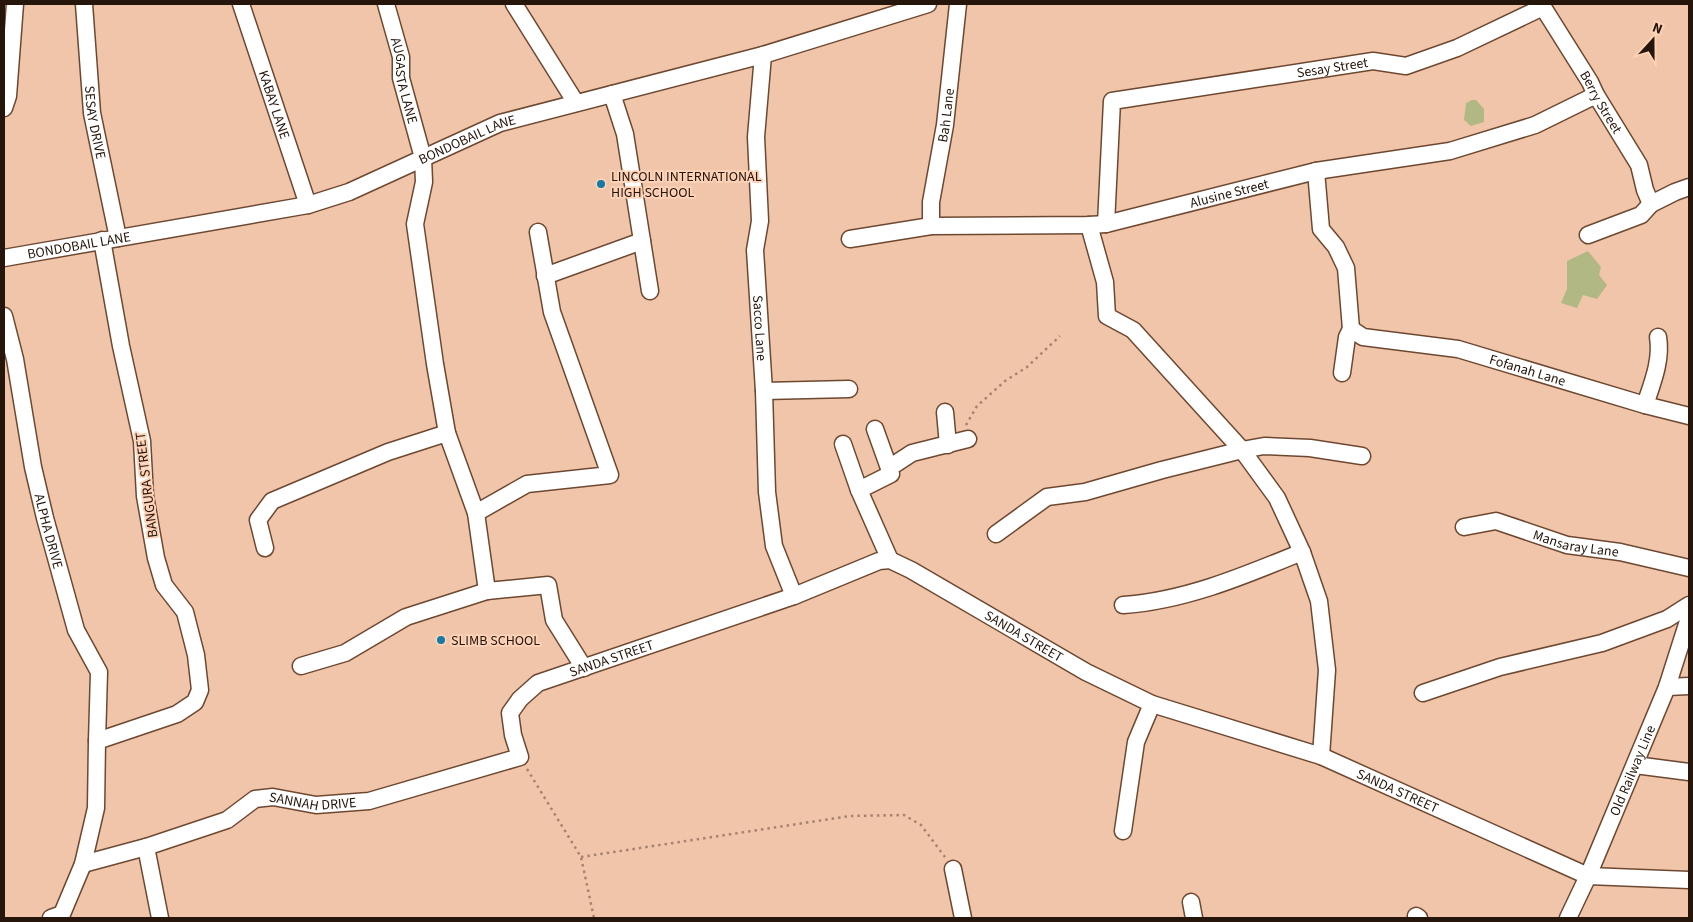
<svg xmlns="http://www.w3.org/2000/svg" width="1693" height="922" font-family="'Source Sans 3',sans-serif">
<rect width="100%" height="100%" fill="#f1c5aa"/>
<path fill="#b2b883" d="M1472 100H1476L1484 109V122L1471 126 1464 120 1466 103Z
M1588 251 1601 267 1599 275 1607 285 1597 299 1583 295 1577 308 1561 303 1567 289V261Z"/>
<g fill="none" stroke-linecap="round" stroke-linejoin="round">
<defs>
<g id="minor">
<path id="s1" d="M84 4 92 113 118 238"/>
<path id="s2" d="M241 4 308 205"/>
<path id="s3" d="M386 4 401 57V78L423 158 424 182 415 224 435 364 447 433 476 513 487 591"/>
<path d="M514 4 576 103"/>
<path id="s4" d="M1541 4 1590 82 1596 95 1639 165 1645 190 1651 204"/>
<path id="s5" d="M763 55 756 137 760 221 755 250 764 391 767 492 774 546 794 596"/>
<path d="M612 94 625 134 650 291"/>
<path d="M4 108 8 96 15 4"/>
<path id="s6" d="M1316 171 1321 229 1336 247 1346 268 1351 329 1363 337 1458 349 1645 405 1689 416"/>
<path id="s7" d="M1106 224 1112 101 1373 61 1406 66 1457 48 1543 7"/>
<path d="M1089 225 1105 282 1107 316 1133 330 1242 450 1277 498 1302 552 1319 601 1327 670 1321 756"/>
<path id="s8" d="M931 226V202L945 125 958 4"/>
<path d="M1588 235 1641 215 1651 204 1675 192 1689 187"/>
<path id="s9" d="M850 239 931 226 1089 225 1106 224 1316 171 1450 151 1535 125 1596 95"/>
<path id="s10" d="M4 258 308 205 349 192 500 123 763 55 928 4"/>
<path d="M545 276 642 241"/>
<path id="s11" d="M4 316 15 359 33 467 45 518 76 630 99 672 97 741"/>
<path d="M1342 373 1347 337 1351 329"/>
<path d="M764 391 849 389"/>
<path d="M1645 405C1652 384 1662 360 1658 337"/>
<path d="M945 412 948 445"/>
<path d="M875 429 889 468"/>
<path d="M843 444 859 490"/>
<path d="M476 513 527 484 610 475 552 312 538 232"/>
<path id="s12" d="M1464 527 1496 521 1567 545 1620 552 1689 568"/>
<path d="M996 534 1047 497 1085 492 1162 470 1242 450 1264 446 1310 448 1362 456"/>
<path d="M265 548 258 520 272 501 388 452 447 433"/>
<path d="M890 560 859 490 891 474 889 468 912 453 968 439"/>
<path d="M1123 605C1185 601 1246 575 1302 552"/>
<path d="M301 666 345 653 406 617 487 591 548 585 554 620 584 668"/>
<path d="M1667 687 1689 686"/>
<path d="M1423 693 1500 667 1602 643 1667 619 1689 605"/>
<path d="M1635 765 1689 772"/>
<path d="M1123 831 1136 742 1152 704"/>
<path d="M146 847 160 918"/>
<path id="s13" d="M83 864 146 847 227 820 255 799 273 797 316 805 369 801 520 757 513 735 510 713 520 699 538 683 794 596 879 561 890 560 911 570 1086 672 1152 704 1321 756 1588 876 1689 880"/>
<path d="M953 869 963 918"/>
<path d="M1191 902 1194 918"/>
<path d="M1416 916 1419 918"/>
<path d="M51 918 62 914 83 864 96 808 97 741 177 714 195 702 200 690 196 655 185 612 164 585 156 558 145 496 142 441 121 346 102 240"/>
<path id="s14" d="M1568 918 1588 876 1667 687 1689 618"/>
</g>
</defs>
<use href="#minor" stroke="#6d4831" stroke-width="19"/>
<path stroke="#a5836f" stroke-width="2.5" stroke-dasharray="2.5 4" stroke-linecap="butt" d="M966 425 977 406 1005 381 1027 367 1060 336
M527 769 581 857 594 918
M581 857 850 816 904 815 921 825 945 857"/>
<use href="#minor" stroke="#fff" stroke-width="16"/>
</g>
<g fill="#147ba6" stroke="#fed2b7" stroke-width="2">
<circle cx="601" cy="184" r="5"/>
<circle cx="441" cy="640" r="5"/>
</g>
<g text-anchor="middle" stroke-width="4" stroke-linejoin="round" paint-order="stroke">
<g font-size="14" fill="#25150b" stroke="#fed2b7">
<text dy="5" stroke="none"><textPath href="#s7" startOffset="346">Sesay Street</textPath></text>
<text dy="5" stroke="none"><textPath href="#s3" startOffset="79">AUGASTA LANE</textPath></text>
<text dy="5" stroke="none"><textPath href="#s4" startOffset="115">Berry Street</textPath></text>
<text dy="5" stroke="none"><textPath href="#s2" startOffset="106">KABAY LANE</textPath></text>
<text dy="5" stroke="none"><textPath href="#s8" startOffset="112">Bah Lane</textPath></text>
<text dy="5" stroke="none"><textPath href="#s1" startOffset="119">SESAY DRIVE</textPath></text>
<text dy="5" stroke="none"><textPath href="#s10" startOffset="481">BONDOBAIL LANE</textPath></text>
<text dy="5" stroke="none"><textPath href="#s9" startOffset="384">Alusine Street</textPath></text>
<text dy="5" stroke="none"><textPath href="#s10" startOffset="76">BONDOBAIL LANE</textPath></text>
<text dy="5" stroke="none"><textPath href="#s5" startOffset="274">Sacco Lane</textPath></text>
<text dy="5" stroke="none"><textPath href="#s6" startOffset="349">Fofanah Lane</textPath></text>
<text transform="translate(146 485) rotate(-97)" y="5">BANGURA STREET</text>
<text dy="5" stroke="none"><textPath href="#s11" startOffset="220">ALPHA DRIVE</textPath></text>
<text dy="5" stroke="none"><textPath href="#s12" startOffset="116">Mansaray Lane</textPath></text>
<text dy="5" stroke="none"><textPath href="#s13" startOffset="1072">SANDA STREET</textPath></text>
<text dy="5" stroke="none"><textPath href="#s13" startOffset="622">SANDA STREET</textPath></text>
<text dy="5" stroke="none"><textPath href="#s14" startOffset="161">Old Railway Line</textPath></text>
<text dy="5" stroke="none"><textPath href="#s13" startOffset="1478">SANDA STREET</textPath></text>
<text dy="5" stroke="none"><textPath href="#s13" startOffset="244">SANNAH DRIVE</textPath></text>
</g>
<g font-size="14" fill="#25150b" stroke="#fed2b7" text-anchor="start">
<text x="611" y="181">LINCOLN INTERNATIONAL<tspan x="611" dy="16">HIGH SCHOOL</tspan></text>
<text x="451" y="645">SLIMB SCHOOL</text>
</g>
</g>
<rect width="1693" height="922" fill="none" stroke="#25150b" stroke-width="10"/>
<g transform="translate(1653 40) rotate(21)" stroke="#fed2b7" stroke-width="4" paint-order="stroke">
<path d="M0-4L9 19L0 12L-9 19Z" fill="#25150b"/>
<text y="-8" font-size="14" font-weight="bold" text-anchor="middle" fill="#25150b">N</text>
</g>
</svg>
